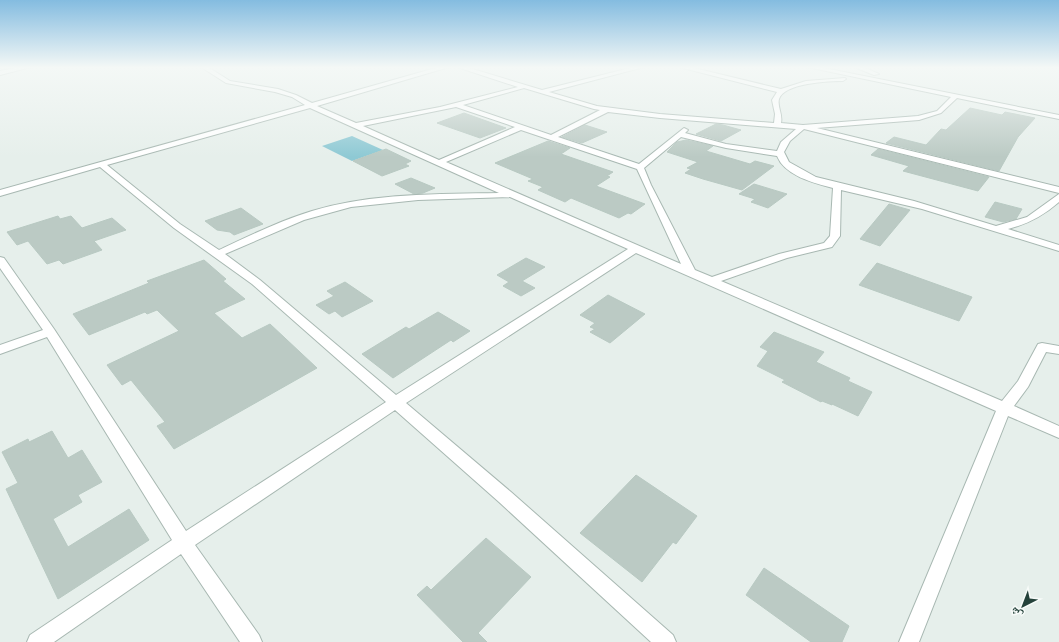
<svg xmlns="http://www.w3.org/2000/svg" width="1059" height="642" font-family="Mulish,'Noto Naskh Arabic',sans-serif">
<rect width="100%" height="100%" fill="#e6efeb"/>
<path fill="#8ec9d4" d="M352 136 383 150 352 161 322 146Z"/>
<path fill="#bbcac4" stroke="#b8c9c2" d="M970 108 1002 115 1005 112 1035 118 1018 137 999 171 886 143 894 137 926 145 941 129 946 130Z
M464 113 506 128 480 138 437 123Z
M716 124 723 125 741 130 721 141 696 134Z
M585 125 607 132 582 143 562 137Z
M686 140 713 146 706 151 750 164 755 161 774 166 742 190 703 179 685 173 691 169 687 168 698 162 667 152 677 142Z
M548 141 570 148 561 154 613 172 607 176 610 177 596 186 645 204 631 214 628 213 619 218 571 198 565 202 538 190 543 187 528 181 533 179 495 163Z
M386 149 411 161 405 164 409 166 382 176 353 161Z
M878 149 989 177 978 191 903 171 909 166 871 155Z
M411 178 435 188 423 193 414 194 395 184Z
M754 184 787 194 768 208 751 202 755 199 739 194Z
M995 202 1022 209 1016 219 1003 222 985 217Z
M889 204 910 210 880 246 860 239Z
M241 208 263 224 234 235 230 232 217 230 205 221Z
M58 216 60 219 71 216 82 228 112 218 126 230 94 241 102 250 63 264 59 260 47 264 28 241 17 245 7 232Z
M526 258 545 267 522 281 535 288 521 296 503 286 509 282 497 275Z
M204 260 226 279 223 281 245 299 214 313 242 338 270 324 317 368 174 449 157 426 165 422 131 380 122 385 107 365 179 331 157 310 147 314 145 312 89 335 73 314 149 283 147 281Z
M877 263 972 297 959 321 859 285Z
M345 282 373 301 342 317 335 311 329 314 316 305 334 296 327 291Z
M608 295 645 314 610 343 590 332 595 329 590 327 595 323 580 315Z
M438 312 470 331 453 342 451 340 393 378 362 354 406 327 409 329Z
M774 332 824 352 816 362 850 378 848 381 872 392 858 416 832 404V405L822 401 821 402 782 382 785 380 757 366 768 351 760 347Z
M52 431 68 458 82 450 102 482 78 495 82 502 53 519 68 547 129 509 149 540 58 599 6 489 18 483 2 452 28 439 29 442Z
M636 475 697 516 676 544 673 542 642 582 580 533Z
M486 538 531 577 478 633 487 642H463L417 595 427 586 431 590Z
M764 568 849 626 842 642H811L746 595Z"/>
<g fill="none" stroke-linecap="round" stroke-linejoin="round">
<defs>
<path id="minor" d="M19 67H31L0 75V71Z
M201 67H208L230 81 278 89 296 95 312 103 439 67H449L317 106 356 123 440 107 518 87 457 67H466L542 90 634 67H644L549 92 597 106 660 114 774 123 775 114 772 100 777 92 679 67H690L781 89 806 81 845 78 846 79 843 81C829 81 784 83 779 99 777 107 783 114 781 123L803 125 918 116 937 111 951 97 807 67H819L1059 115V119L957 98 941 113 919 120 817 128 1059 187V193L804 129 790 141 784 152 789 162 816 177 914 201 996 226 1027 217 1059 194V202C1043 216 1028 224 1008 229L1059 245V251L922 209 841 190 840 236 832 247 787 258 721 281 1002 401 1018 381 1038 344 1042 343 1059 346V354L1046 352 1028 387 1014 406 1059 426V438L1008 416 919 642H899L996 411 636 253 406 403 511 492 673 635 676 642H651L499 502 395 410 195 545 259 635 262 642H240L181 554 54 642H27L30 635 172 540 47 337 0 354V345L43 330 0 268V257L4 258 54 329 186 531 386 402 252 284 174 228 100 167 0 196V190L305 105 292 97 275 92 226 83ZM524 88 594 109 600 110 551 135 463 105ZM456 107 515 127 439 160 363 126ZM310 108 499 193C437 194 372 193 312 211 279 221 249 236 219 250L180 224 107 165ZM608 112 660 118 796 129 781 142 777 151 726 144 685 133 688 130 684 128 639 164 558 137ZM521 130 637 169 681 264 446 162ZM681 137 726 148 777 156C785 176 814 183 833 188L830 236 824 243 779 254 712 277 695 270 651 185 644 168ZM510 197 628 249 396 395 260 280 225 254 304 220 351 207 418 200Z
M854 67H863L879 74 874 75Z"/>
</defs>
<use href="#minor" stroke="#a8b8b2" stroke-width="2"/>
<use href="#minor" fill="#fff" fill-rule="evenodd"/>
</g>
<linearGradient id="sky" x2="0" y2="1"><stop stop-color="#84bce0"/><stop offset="0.43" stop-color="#f4f8f6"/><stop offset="1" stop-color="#f4f8f6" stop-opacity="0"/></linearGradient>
<rect width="1059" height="157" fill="url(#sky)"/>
<g transform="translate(1023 606) rotate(222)" stroke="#f7fbf9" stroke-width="3" paint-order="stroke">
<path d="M0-3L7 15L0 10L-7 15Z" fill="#24423a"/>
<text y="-6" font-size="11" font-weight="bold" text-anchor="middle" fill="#24423a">ش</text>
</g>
</svg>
